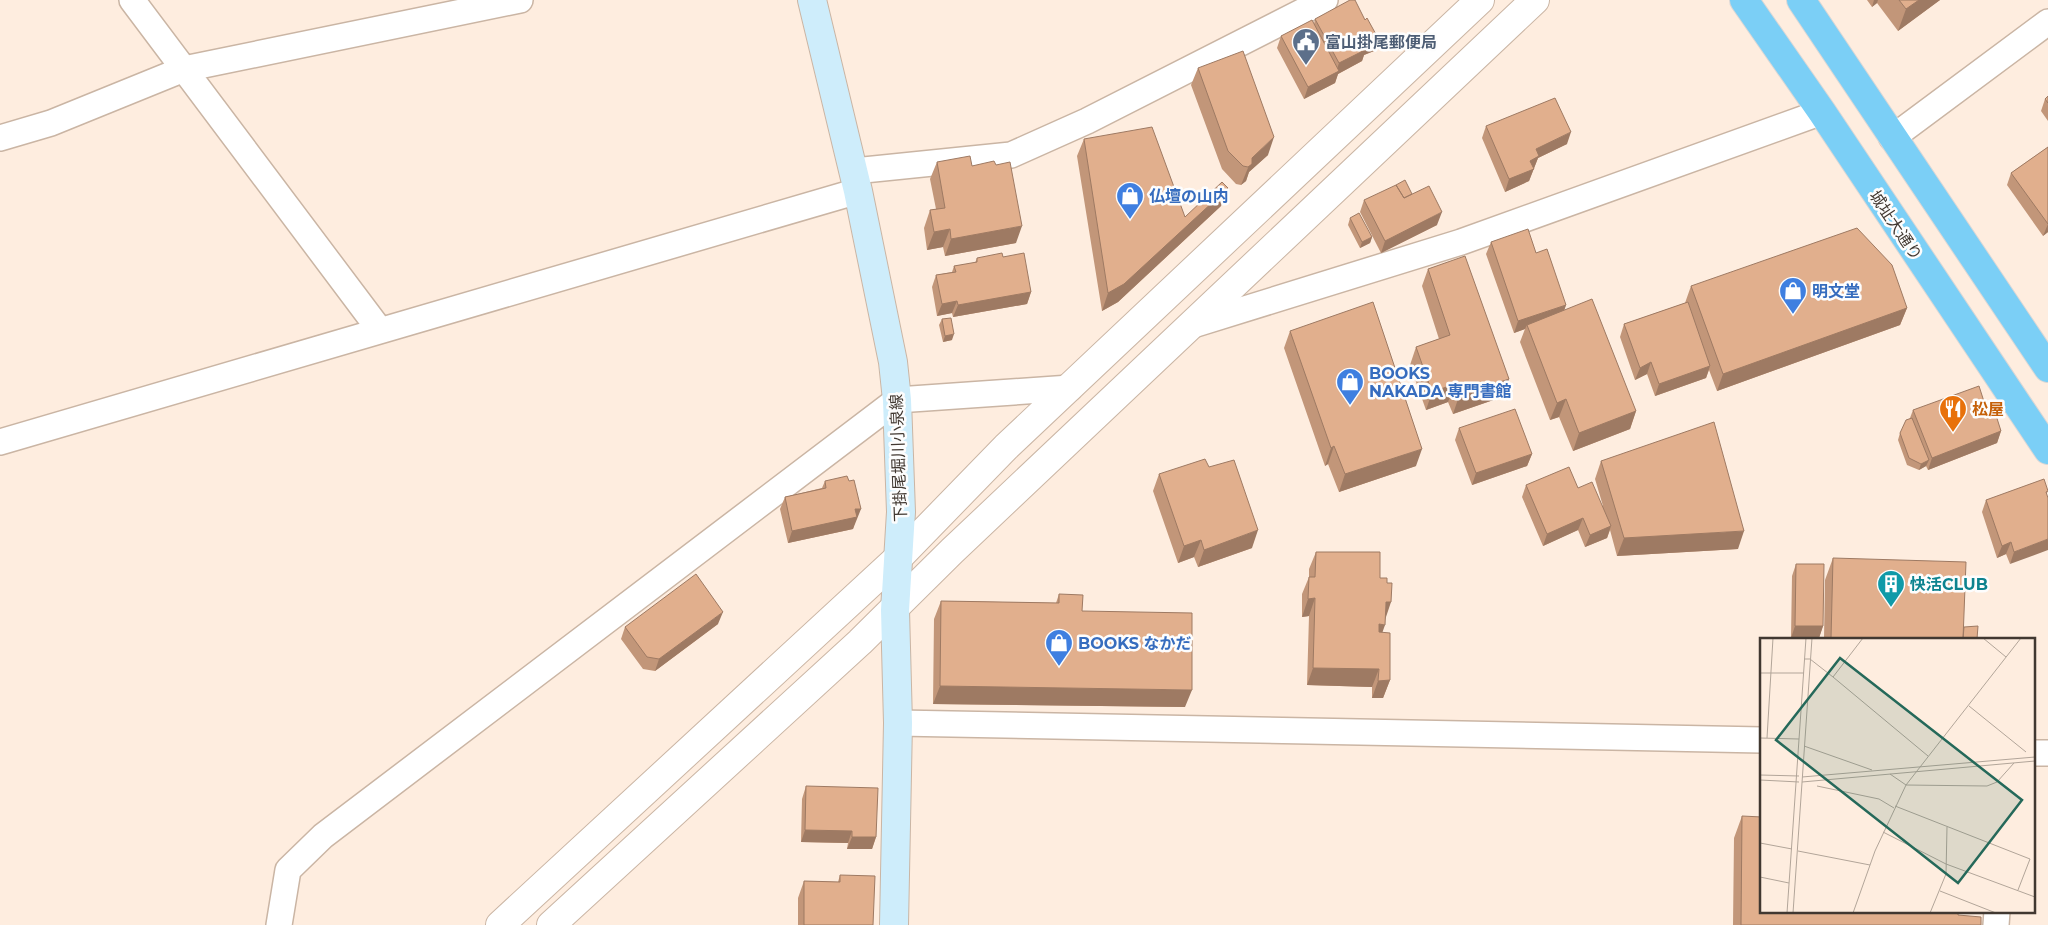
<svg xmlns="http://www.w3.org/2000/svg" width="2048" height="925" font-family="Montserrat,'Noto Sans JP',sans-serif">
<rect width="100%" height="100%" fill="#feeddf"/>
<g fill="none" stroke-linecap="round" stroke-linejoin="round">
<defs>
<path id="minor" d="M132 0 379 329
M0 138 51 123 184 69 520 0
M1892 138 2048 22
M854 171 1011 155 1087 121 1325 0
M1193 325 1461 242 1822 112
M0 442 858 191
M898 723 1762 740
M2034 753H2048
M279 925 288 870 323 836 897 400 1070 388
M1996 925 1997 911"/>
<path id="tertiary" d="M500 925 899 557 1006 447 1480 0
M551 925 860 642 952 551 1535 0"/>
<path id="secondary" d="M812 0 858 191 893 362 897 400 901 512 895 610 898 723 894 925"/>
<path id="trunk" d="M1744 0 1822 112 2048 450
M1801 0 2048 368"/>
</defs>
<use href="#minor" stroke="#cab5a4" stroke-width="28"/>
<use href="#tertiary" stroke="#cab5a4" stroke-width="30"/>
<use href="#secondary" stroke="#cab5a4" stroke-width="30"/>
<use href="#trunk" stroke="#d9d7d6" stroke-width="30"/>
<use href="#minor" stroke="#fff" stroke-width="25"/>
<use href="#tertiary" stroke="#fff" stroke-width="28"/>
<use href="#secondary" stroke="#ceedfb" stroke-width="28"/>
<use href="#trunk" stroke="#7bcff6" stroke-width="28"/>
</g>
<path fill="#c29679" d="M1867 0H1940L1898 31 1877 3 1872 7Z
M1315 19 1374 51 1364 55 1362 61 1338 74 1335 83 1304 99 1277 48 1281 36 1314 24Z
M1198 68 1268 155 1249 172 1246 181 1241 185 1236 184 1222 169 1191 85Z
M2048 96V121L2041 111 2045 99Z
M1486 126 1567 144 1538 158 1529 181 1505 192 1482 138Z
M1084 139 1185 217 1221 206 1118 302 1102 311 1077 156Z
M2048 147V232L2043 236 2007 185 2011 173Z
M937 162 972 166 1016 243 945 256 943 247 927 250 924 228 930 210 936 209 930 179Z
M1412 194 1437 225 1381 253 1360 212 1364 200Z
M1350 218 1372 237 1370 243 1360 248 1348 225Z
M1491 242 1536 253 1566 305 1564 310 1636 411 1630 429 1573 451 1559 417 1550 420 1520 342 1525 329 1514 333 1486 254Z
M1003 257 1031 292 1027 304 953 317 952 313 937 316 932 287 936 275 952 272 954 266 975 263 977 258Z
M1428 269 1509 379 1502 397 1453 414 1448 402 1426 410 1410 365 1416 347 1439 339 1422 286Z
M1691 286 1907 308 1900 325 1717 391 1709 370 1706 378 1655 396 1647 374 1635 380 1620 337 1624 324 1685 303Z
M942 319 952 340 943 342 939 325Z
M1290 331 1416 466 1339 492 1328 464 1325 466 1284 348Z
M1913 410 1987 411 2001 431 1997 443 1928 470 1926 466 1919 470 1907 465 1898 440 1900 433 1910 418Z
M1459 428 1532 454 1527 466 1472 485 1455 440Z
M1601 461 1738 549 1617 556 1610 530 1607 538 1585 547 1578 530 1543 546 1522 497 1526 485 1578 488 1603 506 1595 479Z
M1159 474 1252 548 1198 567 1194 557 1178 563 1153 491Z
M825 481 856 521H855L853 529 788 543 780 509 785 497 822 488Z
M2048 491 2010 564 2006 554 1997 558 1982 512 1986 500Z
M1316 552 1380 578 1385 619 1382 632 1390 680 1383 698H1372V687L1307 685 1309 616 1302 617V594L1309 577V569Z
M1833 558 1964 627 1977 639H1824L1825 580Z
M1796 564 1823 626 1819 638H1791L1792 576Z
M1059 594 1082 611 1185 707 933 704 934 619 941 601 1056 603Z
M718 624 655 671 643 669 621 639 625 627Z
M806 786 876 837 872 849H847L848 843 801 842 802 799Z
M1742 816 1958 915 1981 925H1733L1734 838Z
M840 875 873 925H798V898L804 881 838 882Z"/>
<path fill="#9e7a63" d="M1874 0H1878L1877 3 1872 7Z
M1919 0H1940L1898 31 1906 9Z
M1378 38 1374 51 1364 55 1362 61 1338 74 1335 83 1304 99 1308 87 1336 72 1339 63 1365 45Z
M1571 132 1567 144 1538 158 1529 181 1505 192 1509 179 1536 149Z
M1274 137 1268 155 1249 172 1246 181 1241 185 1252 158Z
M1228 188 1221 206 1118 302 1102 311 1108 293Z
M1442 212 1437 225 1381 253 1385 241Z
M2048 223V232L2043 236 2048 224Z
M1022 226 1016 243 945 256 951 239Z
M950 229 943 247 927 250 934 232Z
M1372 237 1370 243 1360 248 1362 242Z
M1031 292 1027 304 953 317 958 305Z
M957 301 952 313 937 316 942 304Z
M1566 305 1562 317 1527 325 1525 329 1514 333 1518 321Z
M1907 308 1900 325 1717 391 1723 374Z
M954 334 952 340 943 342 945 336Z
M1651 362 1647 374 1635 380 1640 368Z
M1710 366 1706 378 1655 396 1659 384Z
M1509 379 1502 397 1453 414 1459 396Z
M1455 384 1448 402 1426 410 1432 392Z
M1566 399 1559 417 1550 420 1557 403Z
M1636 411 1630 429 1573 451 1579 433Z
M2001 431 1997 443 1928 470 1932 458Z
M1334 446 1328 464 1325 466 1331 448Z
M1422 449 1416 466 1339 492 1345 474Z
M1532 454 1527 466 1472 485 1476 473Z
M1929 460 1926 466 1919 470 1921 464Z
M855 509H861L853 529 788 543 792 531Z
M1583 518 1578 530 1543 546 1547 534Z
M1611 526 1607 538 1585 547 1590 535Z
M1258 530 1252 548 1198 567 1204 550Z
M1744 531 1738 549 1617 556 1624 538Z
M2048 539V550L2010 564 2014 552Z
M1201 540 1194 557 1178 563 1184 546Z
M2011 542 2006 554 1997 558 2002 546Z
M1315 598 1309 616 1302 617 1308 599Z
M1386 602H1391L1385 620Z
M723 612 718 624 655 671 659 659Z
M1379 624 1385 625 1379 642Z
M1795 626H1823L1819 638H1791Z
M1313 668 1379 669 1372 687 1307 685Z
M1390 680 1383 698H1372L1378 681Z
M940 686 1192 690 1185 707 933 704Z
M805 830 852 831 848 843 801 842Z
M852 837H876L872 849H847Z"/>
<path fill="#e1af8d" stroke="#9e7a63" d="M1350 0H1355L1365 20 1367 18 1378 38 1365 45 1367 49 1339 63 1315 19Z
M1899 0H1919L1906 9Z
M1312 20 1339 71 1308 87 1281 36Z
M1243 51 1274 137 1252 158V164L1248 167 1243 166 1228 151 1198 68Z
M2048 96V103L2045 99Z
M1555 98 1571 132 1536 149 1539 156 1530 161 1534 169 1509 179 1486 126Z
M1152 127 1185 217 1222 182 1228 188 1124 284 1108 293 1084 139Z
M2048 147V224L2011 173Z
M970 156 972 166 994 161 996 165 1010 162 1022 226 951 239 950 229 934 232 930 210 945 208 937 162Z
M1405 180 1412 194 1404 198 1396 185Z
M1396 185 1404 198 1429 186 1442 212 1385 241 1364 200Z
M1359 213 1372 237 1362 242 1350 218Z
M1857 228 1892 265 1907 308 1723 374 1691 286Z
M1528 229 1536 253 1547 249 1566 305 1518 321 1491 242Z
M1002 253 1003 257 1024 253 1031 292 958 305 957 301 942 304 936 275 956 272 954 266 977 262V258Z
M1465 256 1509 379 1459 396 1455 384 1432 392 1416 347 1450 335 1428 269Z
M1592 299 1636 411 1579 433 1566 399 1557 403 1527 325Z
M1373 302 1422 449 1345 474 1334 446 1331 448 1290 331Z
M1688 302 1710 366 1659 384 1651 362 1640 368 1624 324Z
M951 318 954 334 945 336 942 319Z
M1979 386 1987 411 1994 409 2001 431 1932 458 1913 410Z
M1515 409 1532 454 1476 473 1459 428Z
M1912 418 1929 460 1921 464 1909 458 1900 433 1906 420Z
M1714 422 1744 531 1624 538 1601 461Z
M1205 459 1209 467 1234 460 1258 530 1204 550 1201 540 1184 546 1159 474Z
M1569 467 1578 488 1592 482 1611 526 1590 535 1583 518 1547 534 1526 485Z
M847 476 849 481 854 480 861 509H855L857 517 792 531 785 497 826 488 825 481Z
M2044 479 2048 491 2046 492 2048 498V539L2014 552 2011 542 2002 546 1986 500Z
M1316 552H1380V578H1387V583H1392L1391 602H1386L1385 625 1379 624V632L1390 633V680L1378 681 1379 669 1313 668 1315 598 1308 599 1309 577H1315Z
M1833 558 1966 562 1963 639H1831Z
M1796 564H1824L1823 626H1795Z
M696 574 723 612 659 659 647 657 625 627Z
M1059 594 1083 595 1082 611 1192 613V690L940 686 941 601 1059 603Z
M1978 626 1977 639H1963L1964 627Z
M806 786 878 788 876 837H852V831L805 830Z
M1742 816 1762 817V911H1958V915L1981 917V925H1741Z
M840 875 875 876 873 925H804V881L840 882Z"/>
<defs>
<symbol id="civic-pin" viewBox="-11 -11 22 30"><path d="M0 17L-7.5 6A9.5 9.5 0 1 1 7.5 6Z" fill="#5c6f8a" stroke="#fdfdfd"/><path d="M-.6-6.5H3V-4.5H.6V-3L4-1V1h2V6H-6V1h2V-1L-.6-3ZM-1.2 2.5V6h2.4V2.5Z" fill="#fff"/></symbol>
<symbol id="shop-pin" viewBox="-11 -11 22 30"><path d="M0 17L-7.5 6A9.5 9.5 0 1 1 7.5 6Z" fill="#3f7fe0" stroke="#fdfdfd"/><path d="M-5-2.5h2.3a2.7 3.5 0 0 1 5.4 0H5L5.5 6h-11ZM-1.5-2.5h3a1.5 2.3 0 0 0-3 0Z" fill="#fff"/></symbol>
<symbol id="restaurant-pin" viewBox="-11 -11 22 30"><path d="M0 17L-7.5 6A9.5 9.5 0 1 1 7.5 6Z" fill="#e8710a" stroke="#fdfdfd"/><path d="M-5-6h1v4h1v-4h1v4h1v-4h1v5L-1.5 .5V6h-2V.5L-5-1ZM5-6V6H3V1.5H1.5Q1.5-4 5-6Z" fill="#fff"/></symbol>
<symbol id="building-pin" viewBox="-11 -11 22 30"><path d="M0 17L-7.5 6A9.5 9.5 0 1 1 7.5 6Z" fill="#0f9aa8" stroke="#fdfdfd"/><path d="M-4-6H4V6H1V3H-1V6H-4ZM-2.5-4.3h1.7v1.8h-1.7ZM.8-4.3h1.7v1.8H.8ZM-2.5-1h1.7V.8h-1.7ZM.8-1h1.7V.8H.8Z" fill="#fff"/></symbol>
</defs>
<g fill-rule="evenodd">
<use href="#civic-pin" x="1290" y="26" width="32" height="43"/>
<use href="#shop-pin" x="1114" y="180" width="32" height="43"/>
<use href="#shop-pin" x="1777" y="275" width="32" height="43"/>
<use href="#shop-pin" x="1334" y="366" width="32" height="43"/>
<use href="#restaurant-pin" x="1937" y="393" width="32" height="43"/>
<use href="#building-pin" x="1875" y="568" width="32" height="43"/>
<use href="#shop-pin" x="1043" y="627" width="32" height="43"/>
</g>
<g text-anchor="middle" stroke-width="5" stroke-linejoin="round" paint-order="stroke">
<g font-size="16" font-weight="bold" fill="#4e5e75" stroke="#fdfdfd" text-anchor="start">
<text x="1325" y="48">富山掛尾郵便局</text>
</g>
<g font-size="16" font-weight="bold" fill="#366cbe" stroke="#fdfdfd" text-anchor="start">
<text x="1149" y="202">仏壇の山内</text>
<text x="1812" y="297">明文堂</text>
<text x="1369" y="379">BOOKS<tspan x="1369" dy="18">NAKADA 専門書館</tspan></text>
<text x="1078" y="649">BOOKS なかだ</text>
</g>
<g font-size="16" fill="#413831" stroke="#fdfdfd">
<text transform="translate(1896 225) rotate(56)" y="6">城址大通り</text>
<text transform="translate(898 458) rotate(-92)" y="6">下掛尾堀川小泉線</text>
</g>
<g font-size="16" font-weight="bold" fill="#c56008" stroke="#fdfdfd" text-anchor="start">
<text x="1972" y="415">松屋</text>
</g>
<g font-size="16" font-weight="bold" fill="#0d838f" stroke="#fdfdfd" text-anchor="start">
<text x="1910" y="590">快活CLUB</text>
</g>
</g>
<g transform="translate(1760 638)">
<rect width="275" height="275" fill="#feeddf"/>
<path fill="none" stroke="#b2a599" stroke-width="1" d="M223 0 246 19M44 21H50L73 39 168 118M0 35H44M73 39 103 0M209 68 266 114M0 100 39 101M7 100 13 0M44 108 112 132M130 136 146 147 227 148 237 144 254 125M0 137 39 138M42 139 275 119M0 142 39 144M42 144 275 123M57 148 119 161 134 170M135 168 270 221 258 252M123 194 186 226 275 259M0 205 32 211M38 213 110 227M0 239 29 245M180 253 236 275M27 275 46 0M33 275 52 0M93 275 115 213 146 147 261 0M170 275 186 236 187 189"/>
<path fill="#25695a" fill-opacity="0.15" stroke="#25695a" stroke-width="2.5" d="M80 20 262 162 198 245 16 102Z"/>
<rect width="275" height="275" fill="none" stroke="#413831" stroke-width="2.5"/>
</g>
</svg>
